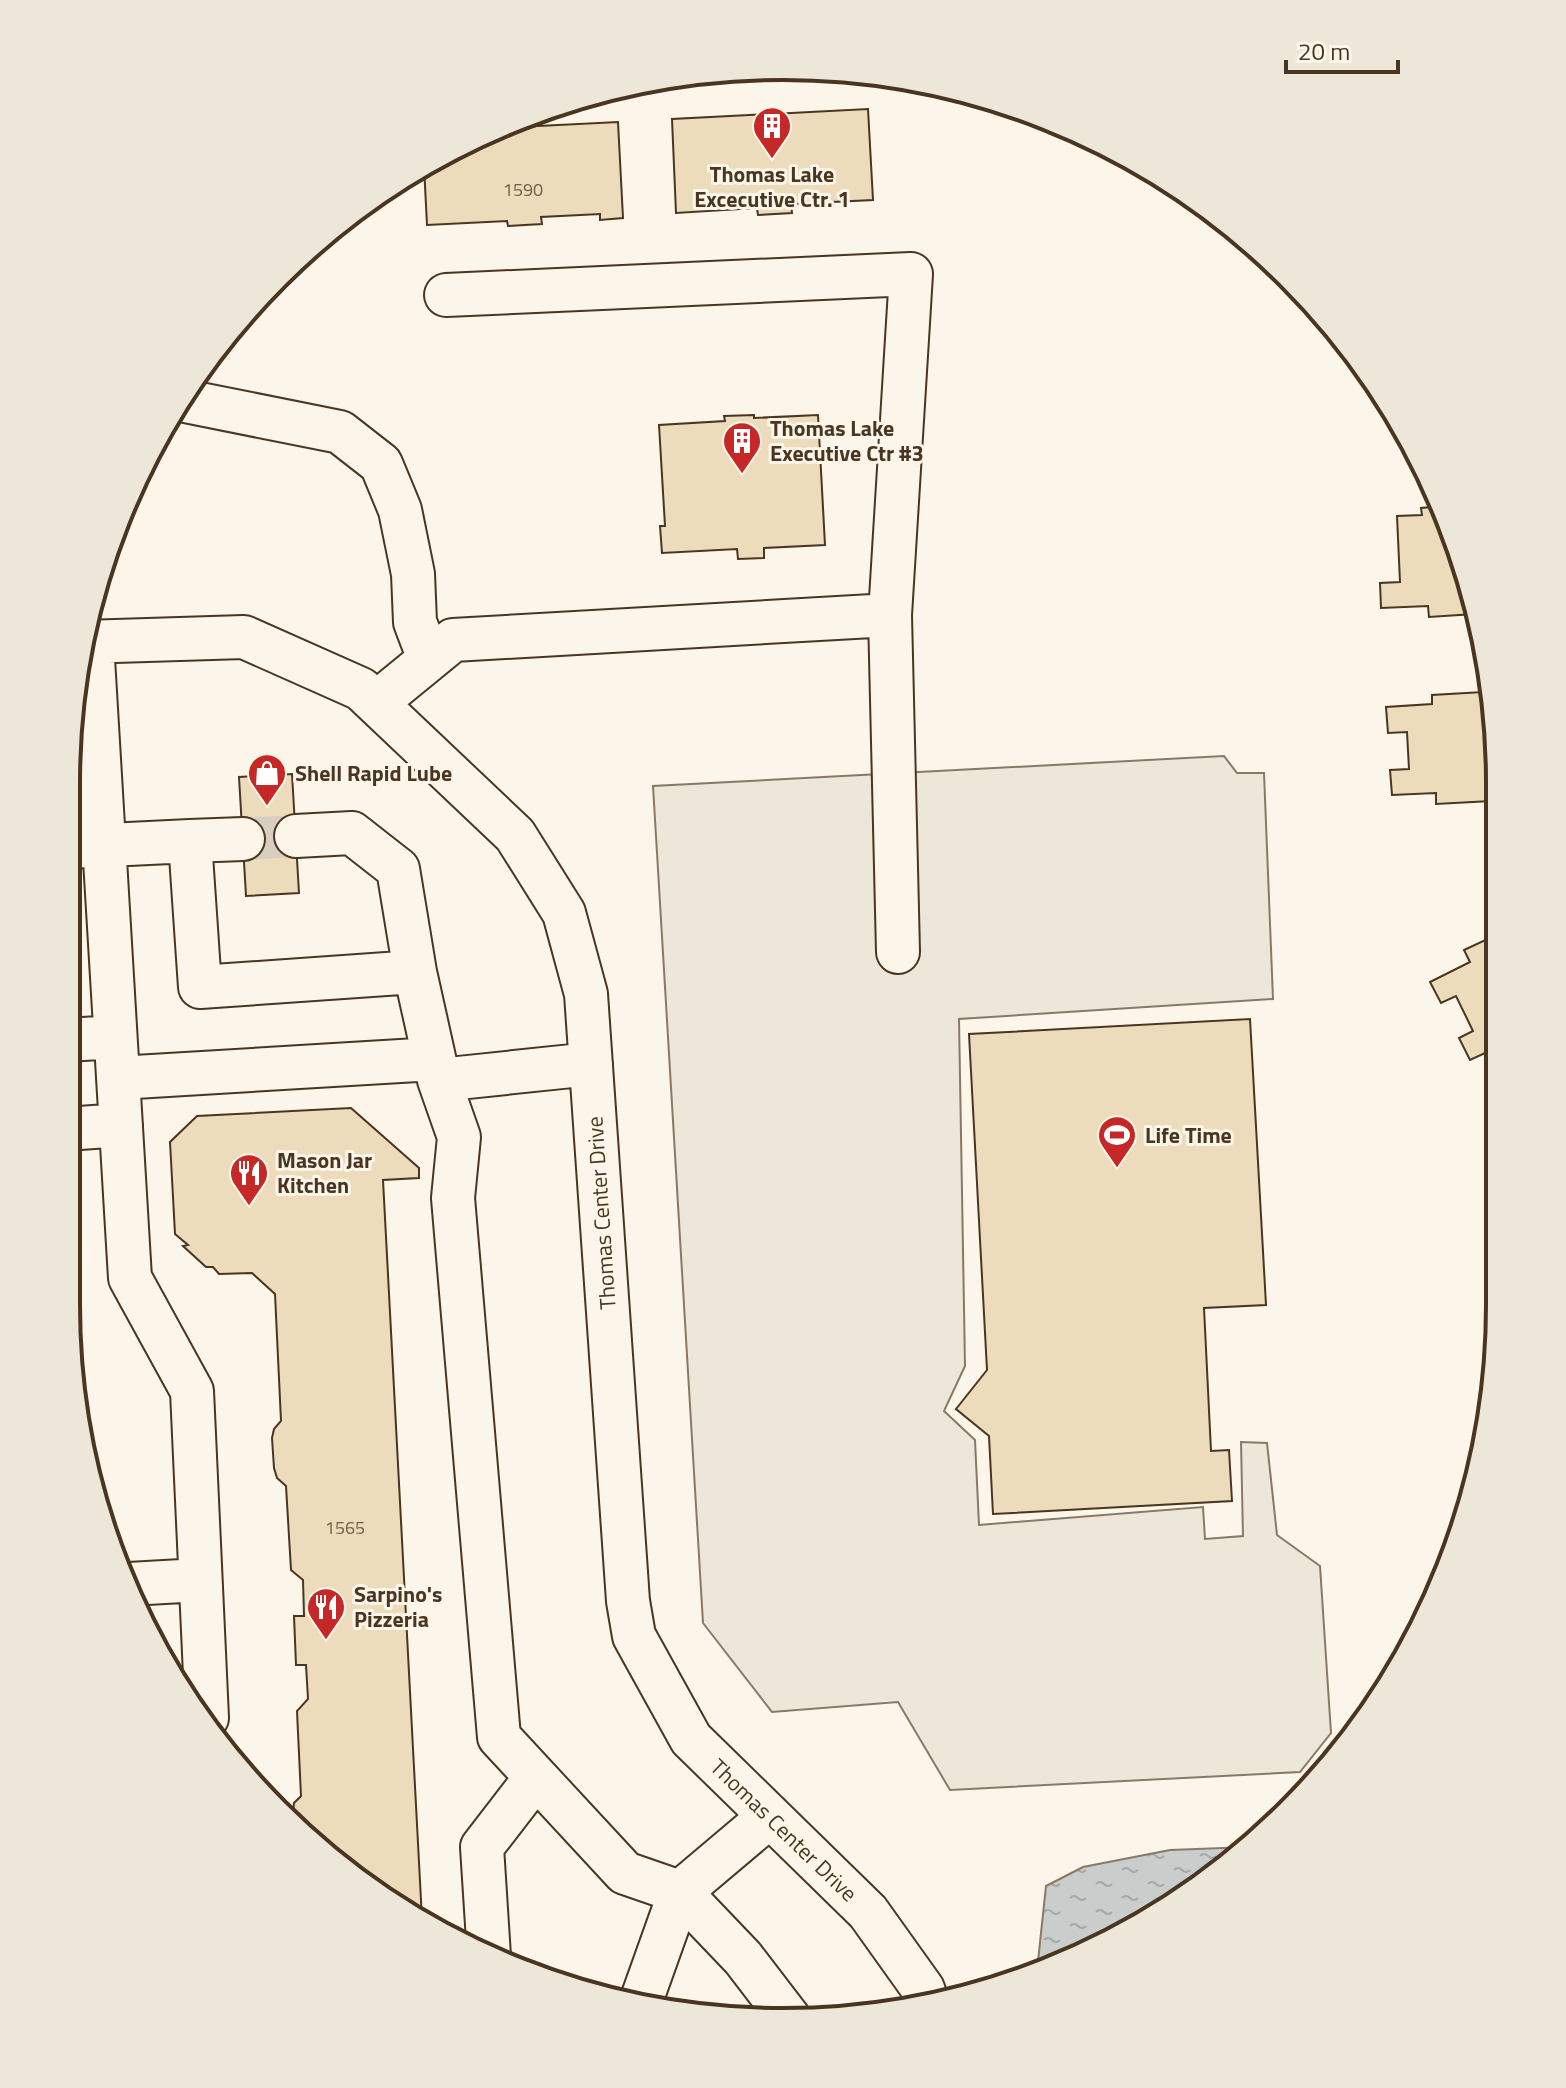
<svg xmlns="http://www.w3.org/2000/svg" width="1566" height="2088" font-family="'Titillium Web',sans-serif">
<defs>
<pattern id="water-ripples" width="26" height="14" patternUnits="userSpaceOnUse" patternTransform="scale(2)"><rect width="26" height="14" fill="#c9cecd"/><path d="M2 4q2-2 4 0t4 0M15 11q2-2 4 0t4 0" fill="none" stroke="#a5a8a6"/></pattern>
</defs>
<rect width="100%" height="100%" fill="#fbf6e9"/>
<path fill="#ede7d9" stroke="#887966" stroke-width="2" d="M1224 756 1237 773H1264L1273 999 959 1019 965 1366 944 1411 975 1440 979 1525 1203 1507 1205 1539 1243 1536 1241 1442 1267 1443 1277 1535 1320 1566 1331 1733 1300 1772 950 1790 898 1702 772 1712 703 1623 653 786Z"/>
<path fill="url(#water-ripples)" stroke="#887966" stroke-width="2" d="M1248 1847 1219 1874 1037 1971 1046 1886 1083 1867 1170 1850Z"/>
<path fill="#ecdcbc" stroke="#4a3520" stroke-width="2" d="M868 109 873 200 791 204 792 213 758 215 757 208 676 213 672 119Z
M618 122 623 218 600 220V214L541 217 542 224 508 226 507 221 427 225 424 166 466 140 497 128Z
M754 415V418L818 415 825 545 764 548V558L738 559 737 549 662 553 660 526H665L659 425 725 421 724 416Z
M1444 506 1474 614 1429 617 1428 606 1381 608 1380 583 1400 582 1397 516 1422 515 1421 508Z
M1483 692 1484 706 1494 705V788H1490L1491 801 1436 804V793L1392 795 1390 770 1409 769 1407 732 1388 733 1386 707 1432 704V695Z
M292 774 299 893 246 896 239 777Z
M1496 935V1048L1470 1060 1459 1038 1473 1031 1456 996 1441 1003 1430 982 1470 962 1464 950Z
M1250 1019 1266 1305 1204 1308 1211 1451 1229 1450 1232 1501 993 1514 989 1436 956 1409 987 1370 969 1034Z
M351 1108 419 1168V1178L383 1180 422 1919 310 1844 292 1822 294 1803 301 1796 297 1711 308 1699 306 1665H296L294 1616H304L303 1580 291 1570 286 1486 277 1478 274 1468 272 1438 274 1429 281 1421 275 1294 252 1273 219 1274 213 1267H206L183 1246 188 1245 175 1234 170 1142 197 1116Z"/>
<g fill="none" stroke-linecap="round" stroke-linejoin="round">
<path stroke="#d8cfc1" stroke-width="42" stroke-dasharray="42 21" stroke-linecap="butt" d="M243 839 296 836"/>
<defs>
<path id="minor" d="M446 295 911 274 890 615 898 952
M180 400 340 432 381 464 400 510 413 574 415 622 429 659
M83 642 244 637 361 689 515 835 564 913 586 994 628 1601 634 1636 691 1739 868 1912 923 1989 927 2001
M92 642 130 1278 192 1391 207 1718
M376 703 453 640 890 615
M296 836 352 833 398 869 415 972
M190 841 243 839
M67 847 190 841 200 987 415 972 439 1080
M67 1040 115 1037
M591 1064 439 1080 459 1137 453 1198 499 1737 625 1873 680 1892 770 1816
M118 1078 434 1059
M66 1129 121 1125
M129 1584 200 1580
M489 1956 482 1847 536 1777
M639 2007 680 1892 743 1958 789 2018"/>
</defs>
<use href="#minor" stroke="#4a3520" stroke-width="46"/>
<use href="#minor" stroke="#fbf6e9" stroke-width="42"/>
</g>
<defs>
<symbol id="building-pin" viewBox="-11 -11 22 30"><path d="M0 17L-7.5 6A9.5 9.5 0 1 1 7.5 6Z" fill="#c62828" stroke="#fbf6e9"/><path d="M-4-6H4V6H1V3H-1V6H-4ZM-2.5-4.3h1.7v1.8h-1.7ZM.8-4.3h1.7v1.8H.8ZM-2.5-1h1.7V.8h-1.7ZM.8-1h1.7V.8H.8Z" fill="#fff"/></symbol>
<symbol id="shop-pin" viewBox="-11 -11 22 30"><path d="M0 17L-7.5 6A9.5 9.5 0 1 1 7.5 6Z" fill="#c62828" stroke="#fbf6e9"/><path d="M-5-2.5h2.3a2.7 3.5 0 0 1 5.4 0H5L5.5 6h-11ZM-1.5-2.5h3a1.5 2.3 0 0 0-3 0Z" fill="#fff"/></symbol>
<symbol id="stadium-pin" viewBox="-11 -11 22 30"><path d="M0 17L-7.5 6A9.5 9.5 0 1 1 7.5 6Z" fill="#c62828" stroke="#fbf6e9"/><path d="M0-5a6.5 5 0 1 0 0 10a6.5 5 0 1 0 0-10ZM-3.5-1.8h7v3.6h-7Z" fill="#fff"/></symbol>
<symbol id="restaurant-pin" viewBox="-11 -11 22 30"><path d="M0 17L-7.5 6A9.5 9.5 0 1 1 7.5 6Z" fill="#c62828" stroke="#fbf6e9"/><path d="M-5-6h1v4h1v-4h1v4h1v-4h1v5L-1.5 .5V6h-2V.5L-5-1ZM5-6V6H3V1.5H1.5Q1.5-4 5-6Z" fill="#fff"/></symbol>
</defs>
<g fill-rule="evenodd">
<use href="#building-pin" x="750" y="104" width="44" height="60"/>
<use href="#building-pin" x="720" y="419" width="44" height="60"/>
<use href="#shop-pin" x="245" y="751" width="44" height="60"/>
<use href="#stadium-pin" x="1095" y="1113" width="44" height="60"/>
<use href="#restaurant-pin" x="227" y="1151" width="44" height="60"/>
<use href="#restaurant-pin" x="304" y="1585" width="44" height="60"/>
</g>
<g text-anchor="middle" stroke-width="6" stroke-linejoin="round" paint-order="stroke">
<g font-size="18" fill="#725f47">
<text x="523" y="196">1590</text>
<text x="345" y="1534">1565</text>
</g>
<g font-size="22" font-weight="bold" fill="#4a3520" stroke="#fbf6e9" text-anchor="start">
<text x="772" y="182" text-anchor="middle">Thomas Lake<tspan x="772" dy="25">Excecutive Ctr. 1</tspan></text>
<text x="770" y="436">Thomas Lake<tspan x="770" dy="25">Executive Ctr #3</tspan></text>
<text x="295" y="781">Shell Rapid Lube</text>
<text x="1145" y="1143">Life Time</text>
<text x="277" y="1168">Mason Jar<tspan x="277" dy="25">Kitchen</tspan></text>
<text x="354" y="1602">Sarpino's<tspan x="354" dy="25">Pizzeria</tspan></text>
</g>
<g font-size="22" fill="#4a3520" stroke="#fbf6e9">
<text transform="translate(601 1213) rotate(-94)" y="8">Thomas Center Drive</text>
<text transform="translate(784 1830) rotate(44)" y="8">Thomas Center Drive</text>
</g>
</g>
<path d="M0 0H1566V2088H0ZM783 80H783A703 703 0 0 1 1486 783V1305A703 703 0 0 1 783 2008H783A703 703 0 0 1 80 1305V783A703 703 0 0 1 783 80Z" fill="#ede7d9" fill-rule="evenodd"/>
<path fill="none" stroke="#4a3520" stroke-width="4" d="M783 80H783A703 703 0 0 1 1486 783V1305A703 703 0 0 1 783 2008H783A703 703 0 0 1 80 1305V783A703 703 0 0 1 783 80Z"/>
<path d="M1286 60v12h112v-12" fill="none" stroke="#4a3520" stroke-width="4"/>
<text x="1298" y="60" font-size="24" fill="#4a3520" stroke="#fbf6e9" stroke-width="6" paint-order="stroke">20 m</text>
</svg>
